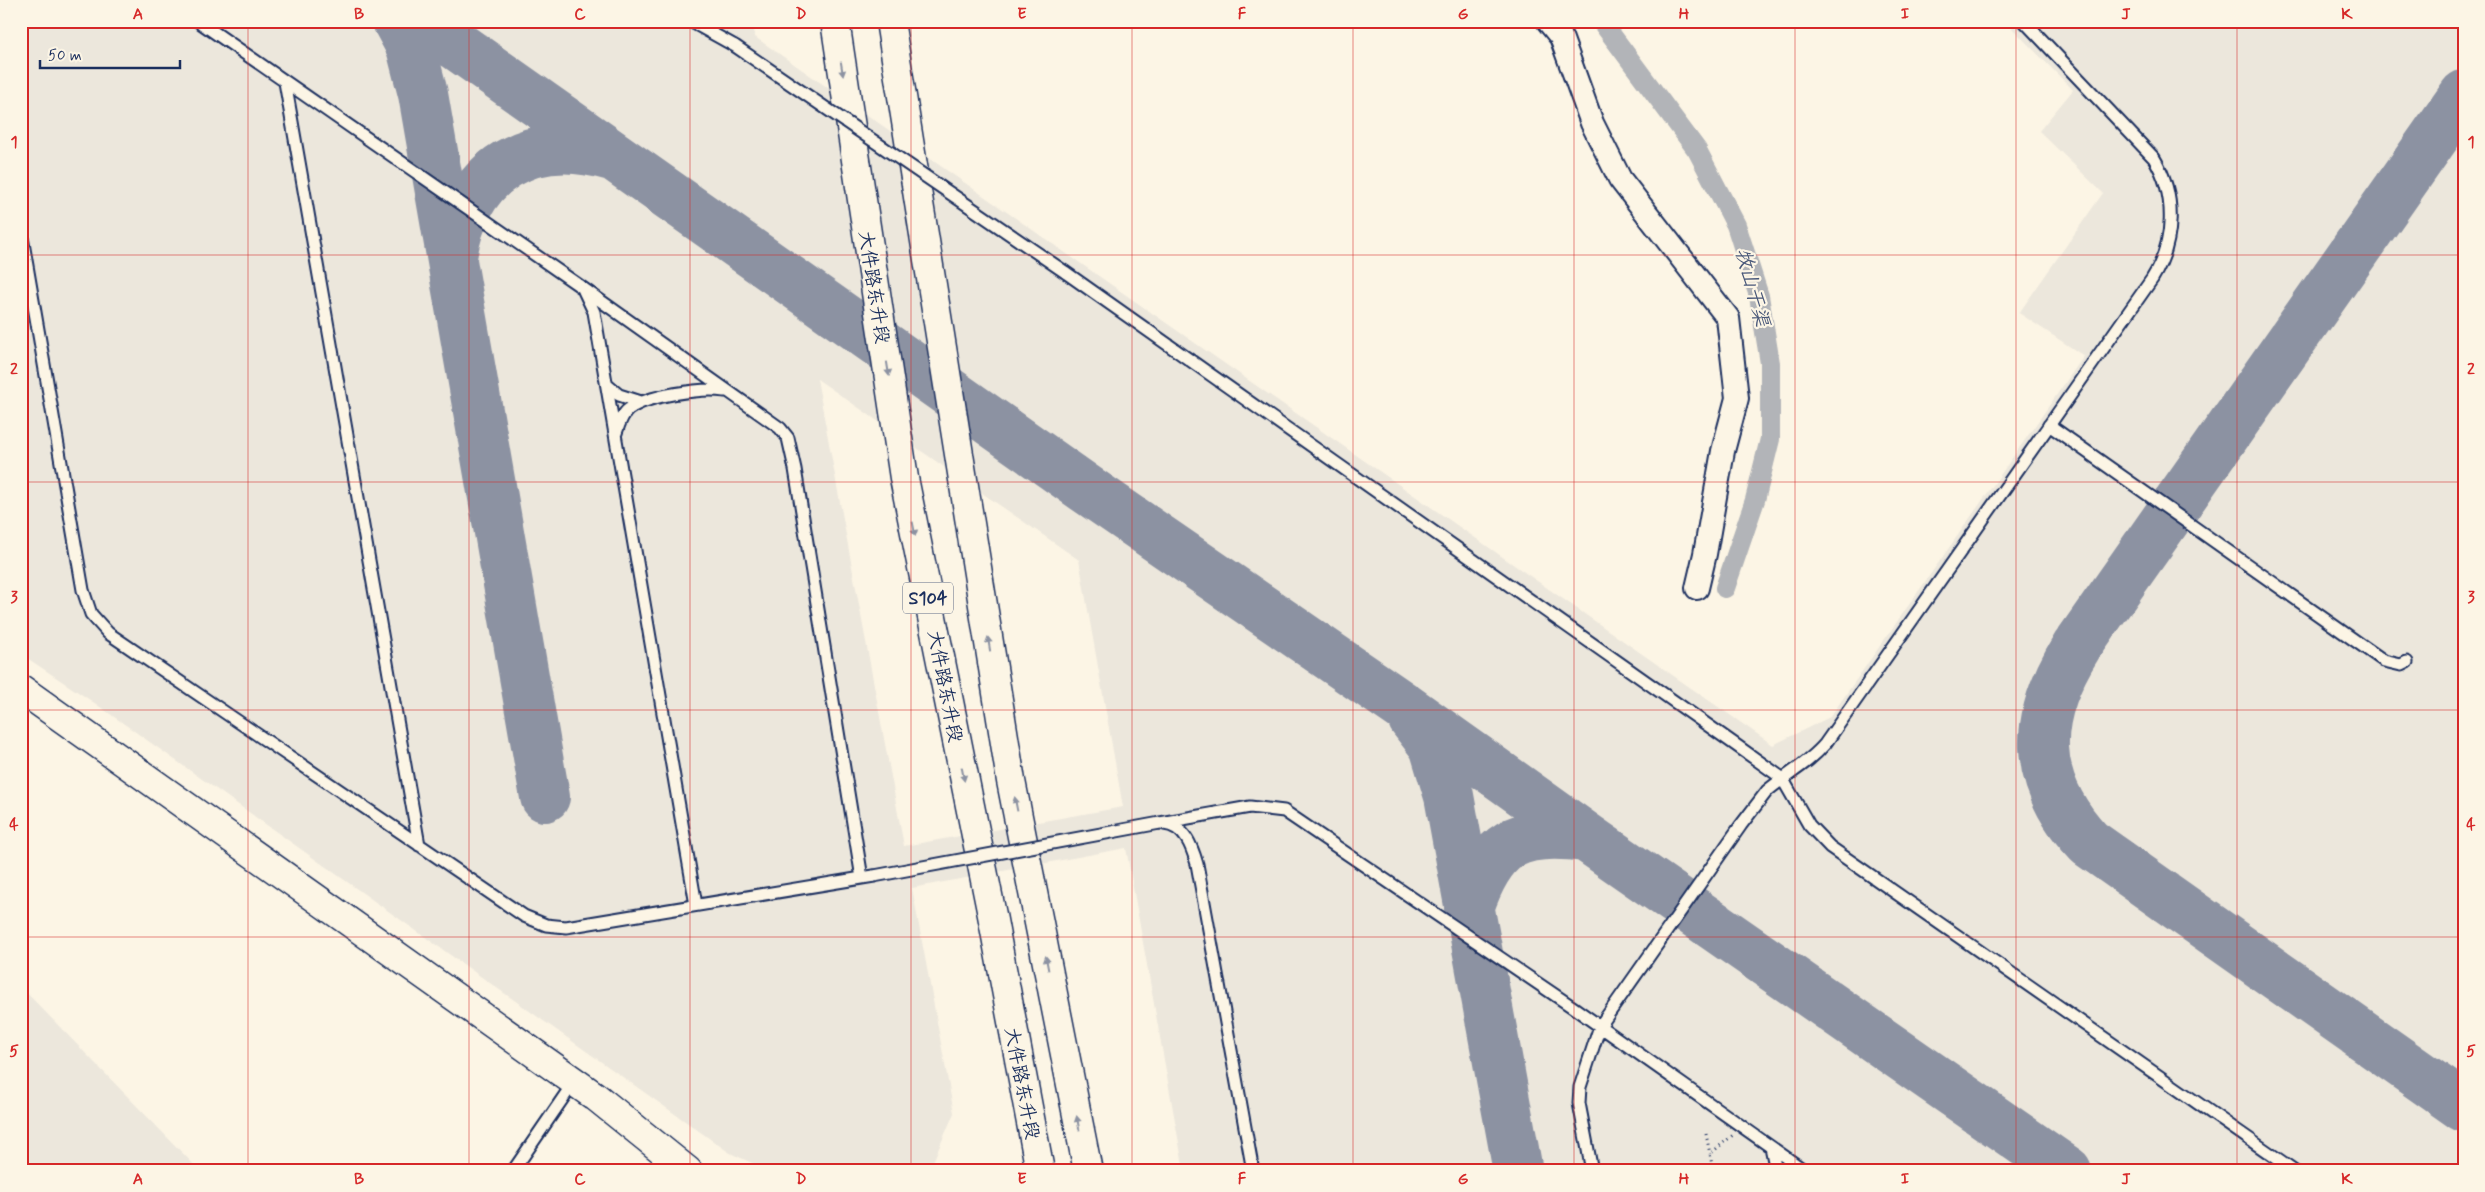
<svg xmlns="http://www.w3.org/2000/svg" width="2485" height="1192" font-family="Mynerve,'LXGW WenKai TC',sans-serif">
<rect width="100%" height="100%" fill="#fcf5e5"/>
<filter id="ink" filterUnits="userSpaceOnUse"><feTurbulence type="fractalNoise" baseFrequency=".02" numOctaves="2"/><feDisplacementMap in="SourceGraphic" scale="10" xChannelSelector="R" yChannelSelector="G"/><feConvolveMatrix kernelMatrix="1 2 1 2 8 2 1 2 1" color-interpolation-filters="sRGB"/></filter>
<g filter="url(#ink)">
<path fill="#ece7dc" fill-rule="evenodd" d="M21 21H753L755 37 1773 745 1830 717 2084 356 2019 313 2103 193 2039 131 2073 90 2005 21H2464V1171H1184L1126 848 912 888 954 1113 929 1171H770L730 1153 96 704 21 654ZM817 379 1079 560 1123 807 904 846Z
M21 987 200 1171H21Z"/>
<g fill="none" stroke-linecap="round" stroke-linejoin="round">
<path stroke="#b2b4b8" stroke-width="20" d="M1601 21 1697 150 1736 225 1759 296 1770 363V439L1755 500 1725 588"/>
<path stroke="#8c92a2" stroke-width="50" d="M397 21 411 47 423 94 545 797
M422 21 1085 488 1401 705 1586 837 2067 1171
M2464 95 2077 646C2032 717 2030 780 2089 843L2464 1107
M452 257C466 170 529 131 612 156
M1413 719 1434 746 1449 796 1518 1171
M1469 908C1492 842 1517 828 1586 837"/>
<defs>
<path id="service" d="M198 21 577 284 780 428 788 438 795 469 862 878
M690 21 735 46
M285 82 419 845
M21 231 83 590 91 614 108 633 524 916 546 925 566 927 874 876
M1065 272 1733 743 1782 778 1809 825 1830 847 2295 1171
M584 291 594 312 696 905
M607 385 619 395 641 402
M2049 425 2384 661 2401 665 2407 662
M616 433C619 424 622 414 629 409 646 396 703 387 724 391
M1160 823 1250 807 1284 811 1574 1008 1805 1171
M1164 824C1185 826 1192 847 1197 864L1253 1171
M1771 1147 1776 1171
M513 1171 574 1082
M1592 1171 1579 1103 1580 1087 1600 1026 1741 825 1767 791C1787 774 1808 764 1825 744L2152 279C2175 242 2177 196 2154 158L2024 21"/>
<path id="minor" d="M1548 21 1561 37 1592 123 1620 179 1728 318 1737 398 1723 451 1705 554 1697 588"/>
<path id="tertiary" d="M21 689 596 1097 688 1171"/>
<path id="primary" d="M835 21 904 478 992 915 1040 1171
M890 21 1011 781 1088 1171"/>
</defs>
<use href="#service" stroke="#1b2f5e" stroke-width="15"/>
<use href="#minor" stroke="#1b2f5e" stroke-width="26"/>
<use href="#tertiary" stroke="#1b2f5e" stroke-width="31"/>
<use href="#primary" stroke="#1b2f5e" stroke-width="31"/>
<path stroke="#1b2f5e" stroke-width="3" stroke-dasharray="1 4" stroke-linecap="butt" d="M1706 1134 1710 1154
M1713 1171 1710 1154 1733 1135"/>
<use href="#service" stroke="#fcf5e5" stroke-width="11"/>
<use href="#minor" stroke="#fcf5e5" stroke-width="22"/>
<use href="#tertiary" stroke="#fcf5e5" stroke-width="28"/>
<use href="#primary" stroke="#fcf5e5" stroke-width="28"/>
<defs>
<path id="service-bridge" d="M735 46 1065 272
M874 876 1160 823"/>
</defs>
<use href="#service-bridge" stroke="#1b2f5e" stroke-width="15" stroke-linecap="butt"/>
<use href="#service-bridge" stroke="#fcf5e5" stroke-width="11"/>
</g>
<defs><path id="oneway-solid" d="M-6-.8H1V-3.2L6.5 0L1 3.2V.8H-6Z" transform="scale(1.25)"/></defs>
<g fill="#8c92a2">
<use href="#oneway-solid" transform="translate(842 69) rotate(81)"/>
<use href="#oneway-solid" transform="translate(888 369) rotate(81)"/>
<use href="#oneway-solid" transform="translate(914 529) rotate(79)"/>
<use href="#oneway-solid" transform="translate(989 644) rotate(-99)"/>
<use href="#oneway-solid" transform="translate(963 774) rotate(79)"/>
<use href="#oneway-solid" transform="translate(1016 804) rotate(-101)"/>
<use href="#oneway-solid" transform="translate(1047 963) rotate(-101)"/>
<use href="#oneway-solid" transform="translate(1078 1123) rotate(-101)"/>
</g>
</g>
<path fill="none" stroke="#d62828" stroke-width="1" stroke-opacity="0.55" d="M248 21V1171M469 21V1171M690 21V1171M911 21V1171M1132 21V1171M1353 21V1171M1574 21V1171M1795 21V1171M2016 21V1171M2237 21V1171M21 255H2464M21 482H2464M21 710H2464M21 937H2464"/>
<g text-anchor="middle" stroke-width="4.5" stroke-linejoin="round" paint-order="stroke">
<rect fill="#fcf5e5" stroke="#5e6a86" stroke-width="1" x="903" y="582.5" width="50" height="31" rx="4"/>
<g font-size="18" font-weight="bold" fill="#1b2f5e">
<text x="928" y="604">S104</text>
</g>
<g font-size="19" fill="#1b2f5e" stroke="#fcf5e5">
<text transform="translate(875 287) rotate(81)" y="7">大件路东升段</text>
<text transform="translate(946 686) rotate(79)" y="7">大件路东升段</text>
<text transform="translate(1023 1083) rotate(79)" y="7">大件路东升段</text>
</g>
<g font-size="20" font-style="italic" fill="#485779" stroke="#fcf5e5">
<text transform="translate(1753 287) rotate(75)" y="7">牧山干渠</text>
</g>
</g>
<rect width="2485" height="1192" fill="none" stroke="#fcf5e5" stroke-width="55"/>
<path d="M40 60v8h140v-8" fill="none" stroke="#1b2f5e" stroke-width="2.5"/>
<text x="48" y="60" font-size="15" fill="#1b2f5e" stroke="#fcf5e5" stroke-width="4" paint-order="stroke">50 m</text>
<rect x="28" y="28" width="2430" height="1136" fill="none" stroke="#d62828" stroke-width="2"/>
<g font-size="16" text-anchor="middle" font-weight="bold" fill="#d62828">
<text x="138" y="19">A</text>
<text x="359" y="19">B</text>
<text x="580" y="19">C</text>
<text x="801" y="19">D</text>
<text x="1022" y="19">E</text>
<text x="1242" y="19">F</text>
<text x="1463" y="19">G</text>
<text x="1684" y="19">H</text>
<text x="1905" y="19">I</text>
<text x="2126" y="19">J</text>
<text x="2347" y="19">K</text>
<text x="14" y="147">1</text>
<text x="2471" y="147">1</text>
<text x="14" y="374">2</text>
<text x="2471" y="374">2</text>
<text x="14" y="602">3</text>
<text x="2471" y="602">3</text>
<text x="14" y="829">4</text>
<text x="2471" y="829">4</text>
<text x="14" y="1056">5</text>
<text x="2471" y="1056">5</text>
<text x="138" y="1184">A</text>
<text x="359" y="1184">B</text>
<text x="580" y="1184">C</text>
<text x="801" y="1184">D</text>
<text x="1022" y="1184">E</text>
<text x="1242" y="1184">F</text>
<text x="1463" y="1184">G</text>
<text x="1684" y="1184">H</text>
<text x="1905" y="1184">I</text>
<text x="2126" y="1184">J</text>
<text x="2347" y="1184">K</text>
</g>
</svg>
